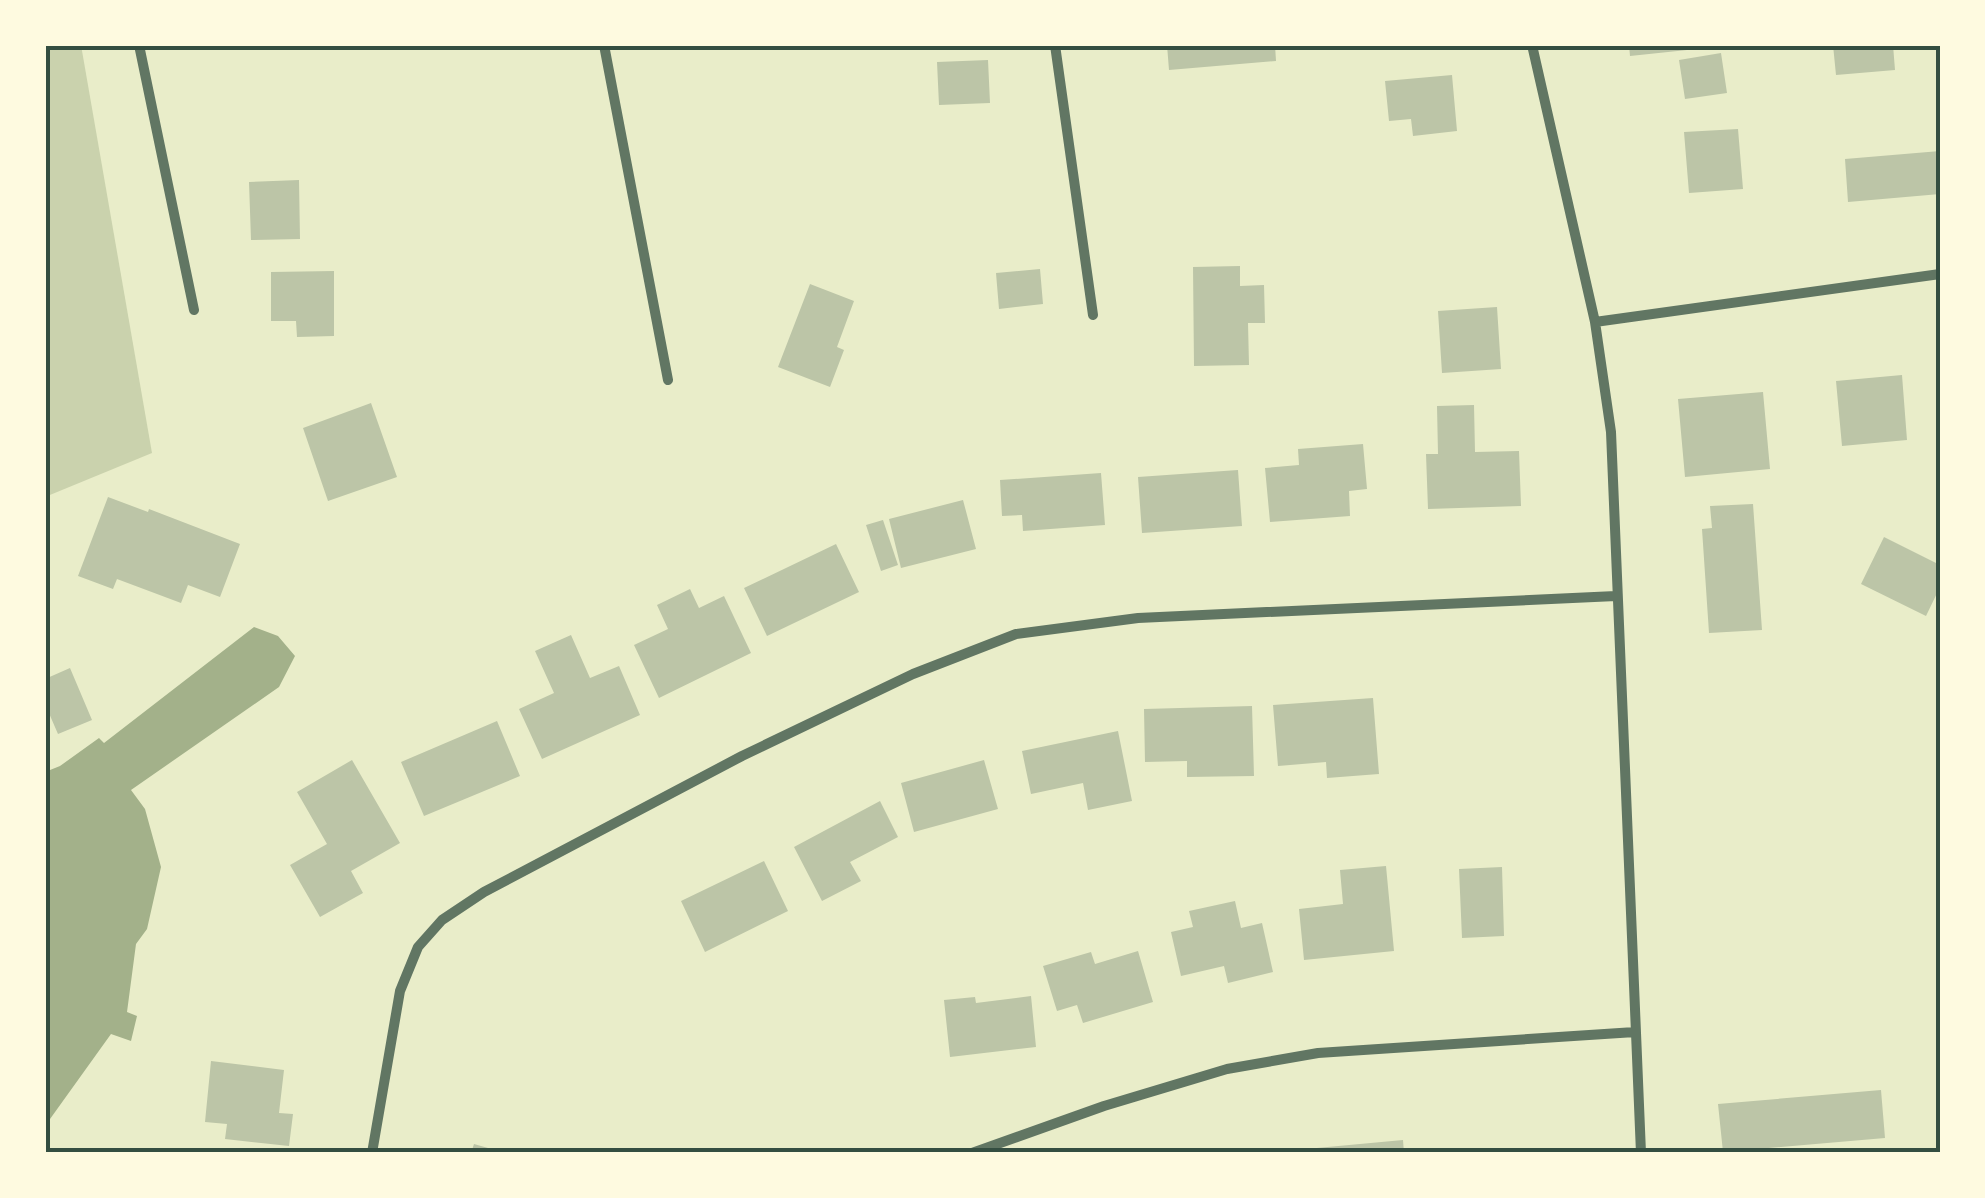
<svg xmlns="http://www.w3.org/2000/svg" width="1985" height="1198" font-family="Ubuntu,sans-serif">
<rect width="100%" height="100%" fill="#e9edc9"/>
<path fill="#cad2ad" d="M45 45H81L152 453 45 497Z"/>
<path fill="#a3b18a" d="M254 627 278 636 295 656 279 687 131 790 145 809 161 867 147 929 136 944 127 1012 137 1016 131 1041 111 1034 45 1126V772L60 766 99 738 104 743Z"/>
<path fill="#bcc5a7" d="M1167 45H1275L1276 61 1169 70Z
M1629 45H1687V50L1630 56Z
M1833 45H1893L1895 70 1836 75Z
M1721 53 1727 93 1685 99 1679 60Z
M988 60 990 103 939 105 937 62Z
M1452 75 1457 131 1413 136 1411 119 1389 121 1385 81Z
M1738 129 1743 189 1689 193 1684 132Z
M1940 151V194L1848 202 1845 159Z
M299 180 300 239 251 240 249 182Z
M1240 266V286L1264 285 1265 323H1248L1249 365 1194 366 1193 267Z
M1040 269 1043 304 999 309 996 273Z
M334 271V336L297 337 296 321H271V272Z
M810 284 854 301 837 347 844 350 830 387 778 367Z
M1497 307 1501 369 1442 373 1438 311Z
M1902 375 1907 440 1842 446 1836 381Z
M1763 392 1770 469 1685 477 1678 399Z
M371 403 397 477 328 501 303 428Z
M1474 405 1475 452 1519 451 1521 506 1428 509 1426 454H1438L1437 406Z
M1363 444 1367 489 1349 491 1350 516 1270 522 1265 468 1299 465 1298 449Z
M1238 470 1242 526 1142 533 1138 477Z
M1101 473 1105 525 1023 531 1022 515 1002 516 1000 480Z
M108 497 148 512 149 509 240 544 220 597 188 585 181 603 117 579 113 589 78 576Z
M963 500 976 549 901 568 889 519Z
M1753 504 1762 630 1709 633 1702 529 1712 528 1710 506Z
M883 520 898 565 881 571 866 525Z
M1884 537 1940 565V587L1926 616 1861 584Z
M836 544 859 592 767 636 744 588Z
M690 589 699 608 724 596 751 653 659 698 634 645 668 629 657 605Z
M571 635 590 678 619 666 640 715 542 759 519 709 554 693 535 651Z
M70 668 92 720 58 734 45 704V679Z
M1373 698 1379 774 1327 778 1326 762 1278 766 1273 705Z
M1252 706 1254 776 1187 777V761L1145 762 1144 709Z
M497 721 520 776 424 816 401 762Z
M1118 731 1132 801 1088 810 1083 783 1031 794 1022 751Z
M352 760 400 843 351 871 363 893 320 917 290 865 327 844 297 792Z
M984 760 998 809 914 832 901 783Z
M880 801 898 837 850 862 861 881 822 901 794 847Z
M764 861 788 911 705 952 681 901Z
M1386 866 1394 951 1304 960 1299 909 1343 904 1340 870Z
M1502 867 1504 936 1462 938 1459 869Z
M1235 901 1241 928 1262 923 1273 972 1228 983 1224 966 1181 976 1171 932 1193 927 1189 911Z
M1138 951 1153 1002 1083 1023 1077 1005 1057 1011 1043 966 1091 952 1095 964Z
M1031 996 1036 1047 950 1057 944 1000 975 997 976 1003Z
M211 1061 284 1070 279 1113 293 1114 289 1146 225 1139 227 1124 205 1122Z
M1881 1090 1885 1138 1723 1152 1718 1104Z
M1403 1140 1404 1153H1306V1149Z
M474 1144 502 1152V1153H471Z"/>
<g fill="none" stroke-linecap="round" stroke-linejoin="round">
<path stroke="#617663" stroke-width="10" d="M139 45 194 310
M604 45 668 380
M1055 45 1093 315
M1532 45 1595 322 1611 432 1641 1153
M1595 322 1940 274
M372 1153 400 991 418 947 442 920 484 892 742 756 913 674 1016 634 1138 618 1616 596
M972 1153 1104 1106 1227 1069 1318 1053 1635 1032"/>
</g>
<rect width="1985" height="1198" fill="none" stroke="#fefae0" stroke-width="95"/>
<rect x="48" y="48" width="1890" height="1102" fill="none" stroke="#344e41" stroke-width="4"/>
</svg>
